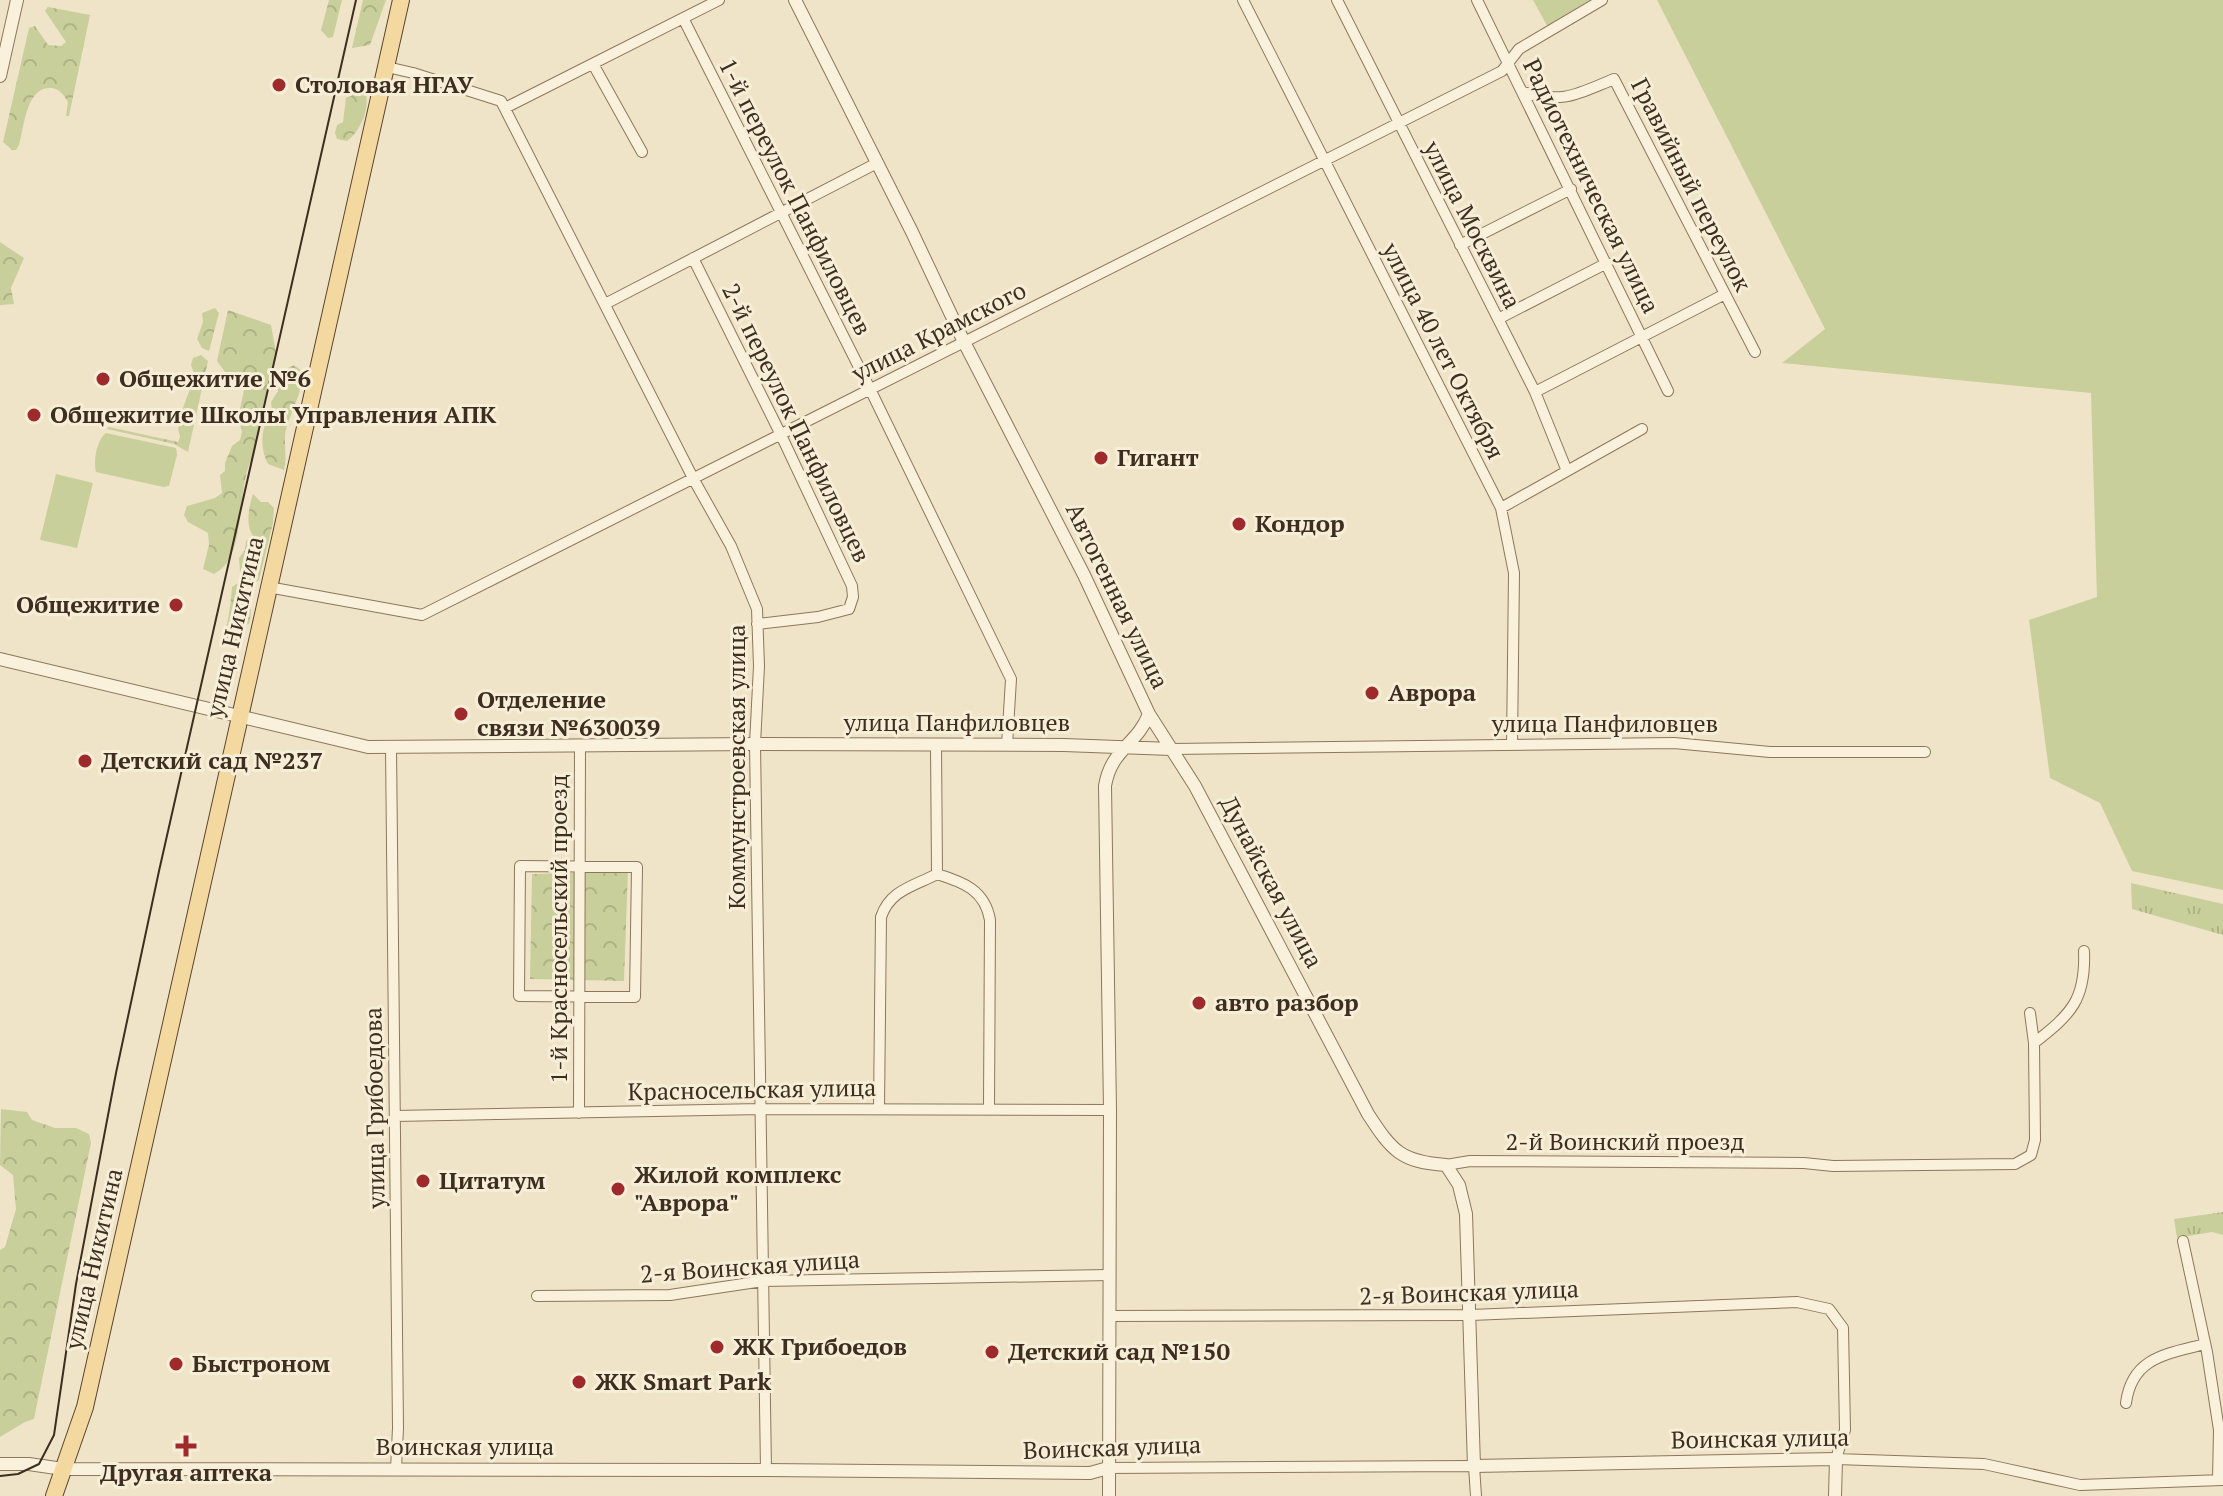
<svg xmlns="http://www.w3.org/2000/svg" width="2223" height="1496" font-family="'PT Serif',serif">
<defs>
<pattern id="grass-tufts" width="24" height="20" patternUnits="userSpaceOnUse" patternTransform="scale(2)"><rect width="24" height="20" fill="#c9cf9b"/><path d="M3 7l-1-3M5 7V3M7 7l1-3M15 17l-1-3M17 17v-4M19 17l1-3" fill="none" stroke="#aeb285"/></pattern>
<pattern id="forest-crowns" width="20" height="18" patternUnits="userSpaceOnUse" patternTransform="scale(2)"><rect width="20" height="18" fill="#c9cf9b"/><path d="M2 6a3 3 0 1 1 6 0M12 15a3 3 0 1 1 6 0" fill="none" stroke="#aeb285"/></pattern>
</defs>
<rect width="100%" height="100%" fill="#f0e4c8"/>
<path fill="url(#grass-tufts)" d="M2131 883 2223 904V935L2132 909Z
M2223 1212V1235L2212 1232 2177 1238 2174 1219Z"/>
<path fill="url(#forest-crowns)" d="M329 0H342L333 37 328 38 321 30Z
M363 0H386L370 45 352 48Z
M48 7 90 15 69 116H66L68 102C64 95 59 88 50 88 26 87 24 129 19 145L16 150H12L3 142 29 28 35 26 48 45 61 46 66 42 45 11Z
M355 86 363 87C373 104 361 131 347 141L337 139 335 133 337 125 343 122 346 98 351 96Z
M0 242 24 258 11 288 14 304 0 305Z
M215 308 219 313 209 351 202 348 197 339 203 322 202 313Z
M228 310 271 325 276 352 253 456C235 486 249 556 214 574L203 569 209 545 208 533 188 522 184 515 187 506 215 498 222 493 220 475 225 471V463L232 446 240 440 242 432 238 418 246 381 225 372 217 361Z
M201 355 208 361 188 452 174 444 107 429 109 427 178 442 180 437 178 428 185 417 181 413 190 389 188 381 194 373 191 365 193 358Z
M294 365 302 371C303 392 293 407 287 426 282 440 288 455 284 470L268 464C259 447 261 427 272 411L271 402 278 391 276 382 280 372Z
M253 494 261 502H268L274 508 273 523 259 580 253 585 240 572 239 558 245 550 246 541 253 536C245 525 249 506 253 494Z
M238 583C252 595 253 607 249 624L241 626 240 638 234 647 222 640C228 628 231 601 232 587Z
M628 871 624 981 530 979 532 874Z
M1 1109 27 1112 32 1120 55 1128H76L89 1134 91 1143 34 1419 25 1422 0 1437V1250L5 1247 16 1209 13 1175 0 1165Z"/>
<path fill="#c9cf9b" d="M1533 0H1608L1550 31Z
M1657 0H2223V890L2132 871 2100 803 2050 778 2029 620 2097 597 2091 393 1782 363 1825 329Z
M106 433 176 448 177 455 169 486 163 487 96 472C93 461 97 439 106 433Z
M56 474 93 483 77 548 40 540Z"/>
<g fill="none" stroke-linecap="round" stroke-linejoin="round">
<defs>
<path id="minor" d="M1243 0 1501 508 1514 573 1512 745
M1337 0 1535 392 1567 471
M1477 0 1668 391
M683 18 870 389 1011 679 1007 745
M593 64 642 152
M387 67 413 73 501 101 694 480 731 546 757 609 759 666 755 744 766 1470
M1523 92C1564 104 1577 94 1614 79L1755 352
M505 108 719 0
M1460 245 1571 189
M693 258 781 435 852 586 853 597 849 609 818 617 757 624
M605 304 877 163
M1498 319 1607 263
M1535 392 1725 294
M1501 508 1642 429
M268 587 422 615 1502 71 1519 49 1602 0
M391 747 398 1428 396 1469
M1171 749 1674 743 1770 752H1925
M520 866 637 867 635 997 519 996Z
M937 874C963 882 985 890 990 920L989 1108
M2034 1043C2071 1014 2086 1000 2084 951
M879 1109 881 917C890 890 914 886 937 874L936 744
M579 1113 580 745
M395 1116 761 1109 1110 1110
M1446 1165 1470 1161 1804 1163 1833 1166 2015 1164 2031 1155 2035 1140 2034 1043 2030 1013
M2183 1241 2207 1352 2219 1430 2218 1480
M537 1296 670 1295 763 1281 1110 1275
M1110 1316 1471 1315 1797 1302 1829 1309 1843 1328 1845 1430 1836 1459 1984 1464 2080 1485 2223 1480
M2126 1403C2132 1357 2167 1354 2205 1344
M1108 1468 1474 1466 1476 1496"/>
<path id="tertiary" d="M795 0 912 232 964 342 1084 575 1149 714C1137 745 1111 749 1105 786L1110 1110 1109 1496
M0 76 17 0
M0 659 368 747 755 744 1064 745 1171 749
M1149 714 1195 786 1368 1114C1392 1151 1401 1162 1446 1165L1459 1185 1466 1214 1474 1466 1836 1459 1835 1496
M0 1464H29L63 1469 766 1470 1090 1473 1108 1468"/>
<path id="primary" d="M54 1496 85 1407 401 0"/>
</defs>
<use href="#minor" stroke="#8d765c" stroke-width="12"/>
<use href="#tertiary" stroke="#8d765c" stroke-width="14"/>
<use href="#primary" stroke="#5b4430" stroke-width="18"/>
<use href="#minor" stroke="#faf1dc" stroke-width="10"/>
<use href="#tertiary" stroke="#faf1dc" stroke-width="12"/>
<use href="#primary" stroke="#f3d9a0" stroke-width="16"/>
<path stroke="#3d2e20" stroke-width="2" d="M0 1476 18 1474 39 1464 54 1435 76 1284 116 1073 159 871 356 0"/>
</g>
<g fill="#9e2a2b" stroke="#f7eed8" stroke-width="3">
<circle cx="279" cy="85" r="8"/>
<circle cx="103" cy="379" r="8"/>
<circle cx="34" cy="415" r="8"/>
<circle cx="1101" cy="458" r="8"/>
<circle cx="1239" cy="524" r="8"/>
<circle cx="176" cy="605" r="8"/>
<circle cx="1372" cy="693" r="8"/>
<circle cx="461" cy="714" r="8"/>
<circle cx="85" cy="761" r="8"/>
<circle cx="1199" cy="1003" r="8"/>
<circle cx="423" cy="1181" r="8"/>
<circle cx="618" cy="1189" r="8"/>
<circle cx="717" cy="1347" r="8"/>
<circle cx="992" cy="1352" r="8"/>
<circle cx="176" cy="1364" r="8"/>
<circle cx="579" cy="1382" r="8"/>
<path d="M182 1434h8v8h8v8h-8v8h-8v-8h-8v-8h8z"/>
</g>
<g text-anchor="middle" stroke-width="6" stroke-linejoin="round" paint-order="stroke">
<g font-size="24" font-weight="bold" fill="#3d2e20" stroke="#f7eed8" text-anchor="start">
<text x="295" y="93">Столовая НГАУ</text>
<text x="119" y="387">Общежитие №6</text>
<text x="50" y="423">Общежитие Школы Управления АПК</text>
<text x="1117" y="466">Гигант</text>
<text x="1255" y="532">Кондор</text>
<text x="160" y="613" text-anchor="end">Общежитие</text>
<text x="1388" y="701">Аврора</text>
<text x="477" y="708">Отделение<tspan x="477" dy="28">связи №630039</tspan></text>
<text x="101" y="769">Детский сад №237</text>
<text x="1215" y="1011">авто разбор</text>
<text x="634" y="1183">Жилой комплекс<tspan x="634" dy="28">"Аврора"</tspan></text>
<text x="439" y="1189">Цитатум</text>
<text x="733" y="1355">ЖК Грибоедов</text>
<text x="1008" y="1360">Детский сад №150</text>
<text x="192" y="1372">Быстроном</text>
<text x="595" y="1390">ЖК Smart Park</text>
<text x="186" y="1481" text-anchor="middle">Другая аптека</text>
</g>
<g font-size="24" fill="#3d2e20" stroke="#f7eed8">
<text transform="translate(1691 185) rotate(63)" y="8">Гравийный переулок</text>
<text transform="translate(1591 186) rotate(64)" y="8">Радиотехническая улица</text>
<text transform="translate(795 197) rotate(63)" y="8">1-й переулок Панфиловцев</text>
<text transform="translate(1472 225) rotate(63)" y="8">улица Москвина</text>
<text transform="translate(939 332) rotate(-27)" y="8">улица Крамского</text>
<text transform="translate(1443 351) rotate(63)" y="8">улица 40 лет Октября</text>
<text transform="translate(796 423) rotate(64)" y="8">2-й переулок Панфиловцев</text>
<text transform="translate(1117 596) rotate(64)" y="8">Автогенная улица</text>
<text transform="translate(235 627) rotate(-77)" y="8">улица Никитина</text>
<text x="957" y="731">улица Панфиловцев</text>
<text x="1605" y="732">улица Панфиловцев</text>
<text transform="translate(737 767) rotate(-90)" y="8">Коммунстроевская улица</text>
<text transform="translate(1271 882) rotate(62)" y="8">Дунайская улица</text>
<text transform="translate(559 929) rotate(-90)" y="8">1-й Красносельский проезд</text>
<text transform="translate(752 1090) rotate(-1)" y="8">Красносельская улица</text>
<text transform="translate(375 1108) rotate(-91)" y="8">улица Грибоедова</text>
<text x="1625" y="1150">2-й Воинский проезд</text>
<text transform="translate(94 1259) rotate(-77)" y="8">улица Никитина</text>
<text transform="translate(750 1267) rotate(-4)" y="8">2-я Воинская улица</text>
<text transform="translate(1469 1293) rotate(-2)" y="8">2-я Воинская улица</text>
<text transform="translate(1760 1439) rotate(-1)" y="8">Воинская улица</text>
<text x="465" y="1455">Воинская улица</text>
<text transform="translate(1112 1448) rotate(-2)" y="8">Воинская улица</text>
</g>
</g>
</svg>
